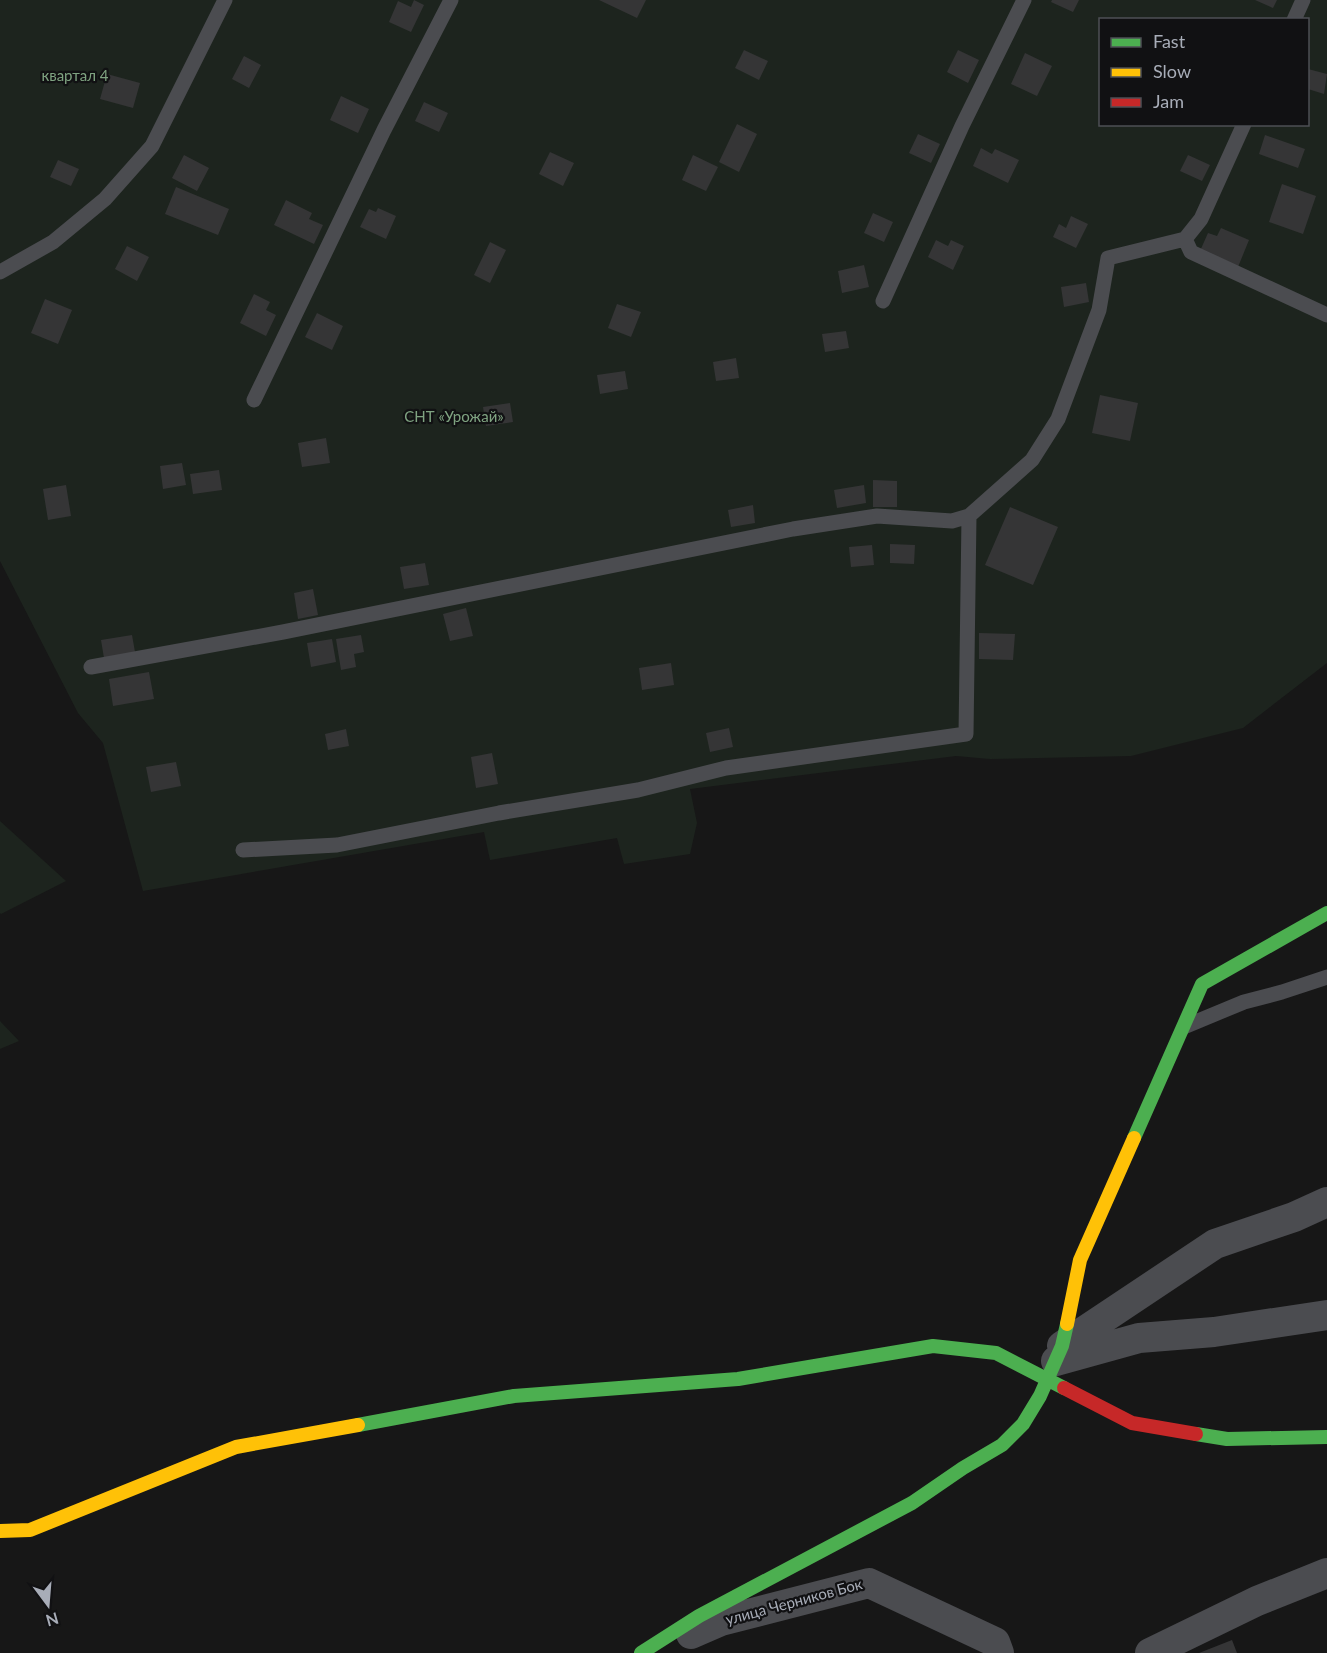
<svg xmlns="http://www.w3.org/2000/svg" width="1327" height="1653" font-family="Lato,sans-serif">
<rect width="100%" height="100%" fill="#171717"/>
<path fill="#1d241e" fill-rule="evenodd" d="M0 0H1327V663L1243 728 1131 756 990 759 956 756 690 789 697 823 690 854 624 864 617 838 490 860 484 832 143 891 103 743 78 713 0 561ZM1100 20H1308V124H1100Z
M0 821 66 881 1 914 0 913Z
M0 1021 19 1041 0 1049Z"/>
<path fill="#353536" d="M414 0 424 5 411 32 389 22 398 1 411 7Z
M599 0H646L637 18Z
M1052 0H1079L1073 12 1051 2Z
M1255 0H1277L1273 8Z
M744 50 768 61 759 80 735 68Z
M958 50 979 60 968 83 947 72Z
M1025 53 1052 66 1037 96 1011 84Z
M244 56 261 65 249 88 232 79Z
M1308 69 1327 74 1324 94 1308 89Z
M107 74 140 83 133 108 100 99Z
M341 96 369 109 358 133 330 120Z
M424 102 448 113 439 132 415 121Z
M737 124 757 134 739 172 719 162Z
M918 134 940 144 931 163 909 153Z
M1265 135 1305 149 1298 168 1259 154Z
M981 148 992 154 995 149 1019 160 1008 183 973 166Z
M550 152 574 163 563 186 539 174Z
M184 155 209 168 197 191 172 178Z
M693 155 718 167 706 191 682 180Z
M1188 155 1210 165 1202 181 1180 171Z
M58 160 79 169 71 186 50 177Z
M1282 184 1316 196 1303 234 1269 222Z
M176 187 229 209 218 235 165 214Z
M286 200 312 213 309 219 323 225 314 244 274 225Z
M378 208 396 216 386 239 360 227 369 209 376 212Z
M873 213 893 222 884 242 864 233Z
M1071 216 1088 224 1076 248 1053 237 1059 224 1066 228Z
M1221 228 1249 240 1238 267 1200 251 1208 233 1217 236Z
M936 240 948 246 951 240 964 246 953 270 928 257Z
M490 242 506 250 490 283 474 275Z
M127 246 149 257 137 281 115 269Z
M864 265 869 287 842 293 838 271Z
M1086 283 1089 302 1064 307 1061 287Z
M254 294 270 302 266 310 276 315 266 336 240 323Z
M45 299 72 310 58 344 31 333Z
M617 304 641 312 631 337 608 328Z
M317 313 343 326 332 350 305 337Z
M846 331 849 348 825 352 822 334Z
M736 358 739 378 716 381 713 362Z
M625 371 628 389 600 394 597 375Z
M1100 395 1138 403 1130 441 1092 433Z
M510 403 513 422 486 426 483 407Z
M326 438 330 463 302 467 298 443Z
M182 463 186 485 163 489 160 466Z
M219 470 222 490 193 494 190 474Z
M873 480 897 481V507H873Z
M66 485 71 516 48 520 43 489Z
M864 485 866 503 837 508 834 490Z
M753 505 755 523 731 527 728 510Z
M1010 507 1058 527 1033 585 985 565Z
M890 544 915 545 914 564 890 563Z
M872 545 874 565 851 567 849 547Z
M425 563 429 585 404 589 400 567Z
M313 589 318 615 298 619 294 593Z
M466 608 473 636 450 641 443 614Z
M979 633 1015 634 1013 660 979 659Z
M132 635 135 652 104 658 101 640Z
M361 635 364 652 354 654 356 667 341 670 336 639Z
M332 639 336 662 311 667 307 643Z
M671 663 674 685 642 690 639 668Z
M149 672 154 699 113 706 109 679Z
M729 728 733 747 710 752 706 733Z
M346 729 349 746 328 750 325 734Z
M492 753 498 784 476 788 471 757Z
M176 762 181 786 151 792 146 767Z
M1232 1640 1237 1653H1199Z"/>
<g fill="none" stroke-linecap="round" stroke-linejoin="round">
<path stroke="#4b4c50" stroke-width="15" d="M1294 20 1303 0
M1185 239 1191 252 1327 315
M0 272 53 242 105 199 152 146 225 0
M883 301 962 126 1024 0
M254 400 384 130 451 0
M91 667 283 632 793 529 877 516 952 521 969 516
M243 850 337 845 499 813 638 790 726 768 966 734 969 516 1032 460 1058 419 1099 310 1108 258 1185 239 1201 219 1244 124
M1186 1026 1244 1002 1282 992 1327 977"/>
<path stroke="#4b4c50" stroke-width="30" d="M1062 1346 1215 1244 1294 1217 1327 1202
M1056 1361 1139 1338 1214 1332 1327 1315
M691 1634 721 1621 869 1583 995 1642 999 1653
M1150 1653 1257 1601 1327 1573"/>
<path stroke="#4caf50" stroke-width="14" d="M1134 1138 1202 984 1327 913
M358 1425 514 1396 738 1379 933 1346 996 1353 1064 1388
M1196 1434 1227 1439 1327 1437
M641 1653 699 1616 912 1503 963 1468 1002 1445 1023 1424 1040 1396 1062 1346 1067 1324"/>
<path stroke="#ffc107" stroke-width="14" d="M1067 1324 1080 1260 1134 1138
M0 1531 30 1530 236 1447 358 1425"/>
<path stroke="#c62828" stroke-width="14" d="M1064 1388 1132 1423 1196 1434"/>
</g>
<g text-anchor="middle" stroke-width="4.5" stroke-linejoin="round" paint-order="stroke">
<g font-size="15" fill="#7fa381" stroke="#111113">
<text x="75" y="81">квартал 4</text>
<text x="454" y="422">СНТ «Урожай»</text>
</g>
<g font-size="15" fill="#a8adb8" stroke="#111113">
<text transform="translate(794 1602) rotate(-15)" y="5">улица Черников Бок</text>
</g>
</g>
<rect x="1099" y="18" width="210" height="108" fill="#111113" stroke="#4d4f55" stroke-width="1.5"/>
<rect x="1111" y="38" width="30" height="9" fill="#4caf50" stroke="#4d4f55" stroke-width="1.5"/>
<text x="1153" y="48" font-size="18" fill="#a8adb8">Fast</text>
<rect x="1111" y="68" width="30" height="9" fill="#ffc107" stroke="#4d4f55" stroke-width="1.5"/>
<text x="1153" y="78" font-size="18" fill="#a8adb8">Slow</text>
<rect x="1111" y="98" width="30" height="9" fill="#c62828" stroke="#4d4f55" stroke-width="1.5"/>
<text x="1153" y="108" font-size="18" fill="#a8adb8">Jam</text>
<g transform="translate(48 1605) rotate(164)" stroke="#111113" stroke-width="4.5" paint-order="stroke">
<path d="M0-4.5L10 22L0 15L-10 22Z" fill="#a8adb8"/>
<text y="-9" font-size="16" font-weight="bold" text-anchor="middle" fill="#a8adb8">N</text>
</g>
</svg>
